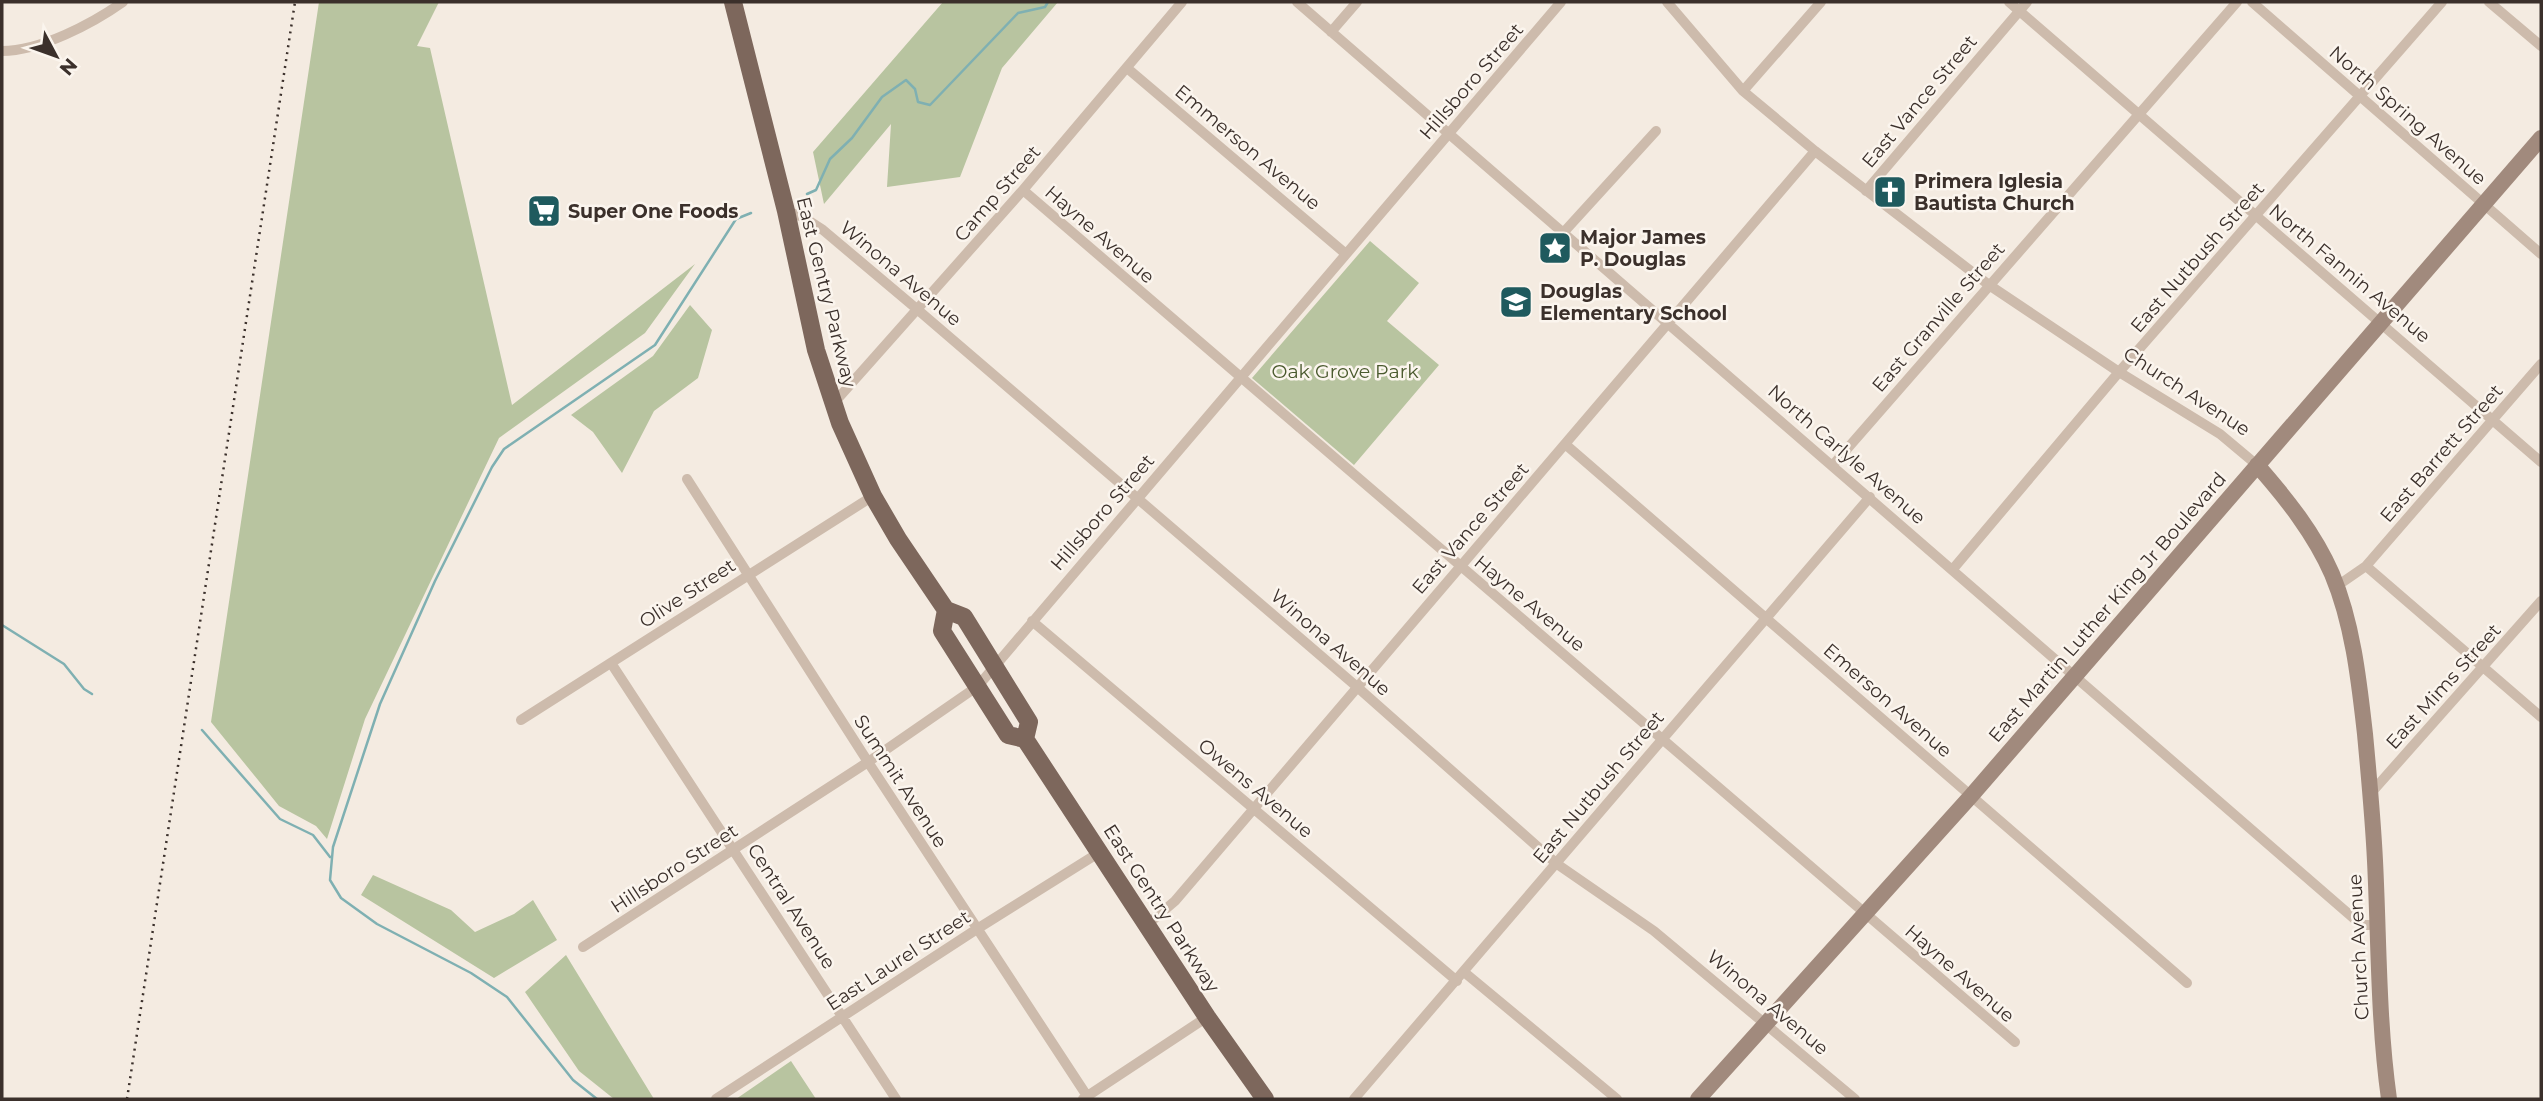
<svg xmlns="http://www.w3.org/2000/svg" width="2543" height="1101" font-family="Montserrat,sans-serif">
<rect width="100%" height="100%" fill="#f4ebe1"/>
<path fill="#b8c4a0" d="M319 2H439L417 46 430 48 512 405 695 264 645 333 499 438 365 719 327 839 316 826 279 806 211 722Z
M943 2H1058L1002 68 960 177 887 187 891 124 824 204 813 152Z
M1370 241 1419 283 1387 321 1439 365 1354 465 1252 378Z
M690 305 712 330 698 378 654 411 622 473 593 432 571 415 653 356Z
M373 875 451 910 475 932 514 914 533 900 557 940 494 978 361 895Z
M566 955 654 1099H614L579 1071 525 992Z
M791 1061 816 1099H736Z"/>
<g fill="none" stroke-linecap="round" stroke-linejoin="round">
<path stroke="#7fb0b2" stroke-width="2.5" d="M807 194 816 190 830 159 852 138 882 97 906 80 915 89 918 102 930 105 1018 13 1045 7 1048 2
M2 625 64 664 84 689 92 694
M202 730 280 819 313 835 330 857
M597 1099 573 1080 507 997 471 973 377 924 341 898 330 880 333 847 380 704 435 581 492 467 504 449 655 345 736 219 751 213"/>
<path stroke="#cdbbac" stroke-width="10" d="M1297 2 2358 922 2363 925H2377
M1667 2 1743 91 1815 151 1989 285 2119 372 2220 434 2257 465
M2009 2 2541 462
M2252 2 2541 254
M2489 2 2541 46
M1331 32 1357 2
M2 51C40 51 92 24 123 2
M1127 68 1346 254
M1743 91 1821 2
M1023 190 2015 1042
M1866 191 2027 2
M786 211 803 217 823 230 918 310 1356 686 1557 864 1654 931 1855 1099
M1563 233 1656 131
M833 404 1023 190 1182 2
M1565 444 2187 983
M1833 465 2237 2
M687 479 868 762 1089 1099
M2366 566 2541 717
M1953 569 2119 372 2442 2
M2337 586 2366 566 2541 364
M1032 621 1457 981
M611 663 896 1099
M521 720 873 496
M2371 793 2541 601
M1148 924 1175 901 1815 151
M583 947 868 762 978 686 1561 2
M1464 972 1617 1099
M716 1099 977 929 1100 852
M1083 1099 1207 1017
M1354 1099 1870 497"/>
<path stroke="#a18a7d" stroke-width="16" d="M2257 465C2286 498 2314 533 2332 574 2353 624 2359 681 2365 734 2369 777 2373 819 2375 861 2379 940 2378 1021 2389 1099
M1698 1099 1971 796 2541 138"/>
<path stroke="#7d675c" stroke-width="18" d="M733 2 786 211 816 350 840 423 873 496 898 539 946 610 964 617 1029 722 1025 739
M946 610 942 631 1008 735 1025 739 1207 1017 1265 1099"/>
<path stroke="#3b302b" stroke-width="2.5" stroke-dasharray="2 5" stroke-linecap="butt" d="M127 1099 295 2"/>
</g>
<defs>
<symbol id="church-square" viewBox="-11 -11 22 22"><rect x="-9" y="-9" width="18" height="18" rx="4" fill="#1f5a5e" stroke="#fbf5ee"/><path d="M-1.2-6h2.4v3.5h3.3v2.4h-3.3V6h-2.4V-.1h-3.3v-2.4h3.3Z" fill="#fff"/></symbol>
<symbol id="supermarket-square" viewBox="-11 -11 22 22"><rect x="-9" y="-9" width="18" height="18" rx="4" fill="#1f5a5e" stroke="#fbf5ee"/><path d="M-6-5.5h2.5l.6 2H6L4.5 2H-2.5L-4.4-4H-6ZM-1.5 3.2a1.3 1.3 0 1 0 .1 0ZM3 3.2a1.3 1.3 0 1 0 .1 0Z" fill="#fff"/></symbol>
<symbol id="sight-square" viewBox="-11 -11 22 22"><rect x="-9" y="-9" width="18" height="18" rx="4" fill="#1f5a5e" stroke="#fbf5ee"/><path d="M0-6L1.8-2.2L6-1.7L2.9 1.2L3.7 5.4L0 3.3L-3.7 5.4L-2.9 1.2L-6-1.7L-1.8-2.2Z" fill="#fff"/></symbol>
<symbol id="school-square" viewBox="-11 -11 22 22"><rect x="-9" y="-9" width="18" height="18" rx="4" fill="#1f5a5e" stroke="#fbf5ee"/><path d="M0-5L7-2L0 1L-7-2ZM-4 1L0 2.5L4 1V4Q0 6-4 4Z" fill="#fff"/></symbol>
</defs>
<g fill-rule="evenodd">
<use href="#church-square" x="1871" y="173" width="38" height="38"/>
<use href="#supermarket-square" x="525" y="192" width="38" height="38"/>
<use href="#sight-square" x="1536" y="229" width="38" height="38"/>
<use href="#school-square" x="1497" y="283" width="38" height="38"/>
</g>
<g text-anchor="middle" stroke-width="5" stroke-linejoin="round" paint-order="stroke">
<g font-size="19" fill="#3b302b" stroke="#fbf5ee">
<text transform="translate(1471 81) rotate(-49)" y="7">Hillsboro Street</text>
<text transform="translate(1919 101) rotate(-50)" y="7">East Vance Street</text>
<text transform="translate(2408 115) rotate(41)" y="7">North Spring Avenue</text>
<text transform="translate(1248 147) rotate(40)" y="7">Emmerson Avenue</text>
<text transform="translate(997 193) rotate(-49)" y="7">Camp Street</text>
<text transform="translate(1100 234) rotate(41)" y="7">Hayne Avenue</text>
<text transform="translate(2197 257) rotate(-49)" y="7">East Nutbush Street</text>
<text transform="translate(901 273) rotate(40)" y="7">Winona Avenue</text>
<text transform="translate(2350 273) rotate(40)" y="7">North Fannin Avenue</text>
<text transform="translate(827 292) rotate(76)" y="7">East Gentry Parkway</text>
<text transform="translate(1938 317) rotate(-49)" y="7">East Granville Street</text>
<text transform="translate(2187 391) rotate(33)" y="7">Church Avenue</text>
<text transform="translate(2441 453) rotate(-49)" y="7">East Barrett Street</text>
<text transform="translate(1847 454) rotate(41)" y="7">North Carlyle Avenue</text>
<text transform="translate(1102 512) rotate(-49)" y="7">Hillsboro Street</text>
<text transform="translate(1470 528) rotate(-49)" y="7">East Vance Street</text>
<text transform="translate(687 593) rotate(-33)" y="7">Olive Street</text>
<text transform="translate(1530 603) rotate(40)" y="7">Hayne Avenue</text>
<text transform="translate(2107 607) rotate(-49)" y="7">East Martin Luther King Jr Boulevard</text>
<text transform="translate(1331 642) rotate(41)" y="7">Winona Avenue</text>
<text transform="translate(2443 686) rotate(-48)" y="7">East Mims Street</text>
<text transform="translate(1888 700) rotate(41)" y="7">Emerson Avenue</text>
<text transform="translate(901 781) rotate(57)" y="7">Summit Avenue</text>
<text transform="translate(1598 787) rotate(-50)" y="7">East Nutbush Street</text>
<text transform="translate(1256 788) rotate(40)" y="7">Owens Avenue</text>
<text transform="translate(674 868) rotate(-33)" y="7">Hillsboro Street</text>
<text transform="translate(792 906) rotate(57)" y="7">Central Avenue</text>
<text transform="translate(1162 908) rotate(57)" y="7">East Gentry Parkway</text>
<text transform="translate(2358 947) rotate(-93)" y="7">Church Avenue</text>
<text transform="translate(898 960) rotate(-33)" y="7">East Laurel Street</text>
<text transform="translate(1960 973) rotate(41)" y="7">Hayne Avenue</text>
<text transform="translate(1768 1002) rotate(40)" y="7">Winona Avenue</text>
</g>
<g font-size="19" font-weight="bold" fill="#3b302b" stroke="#fbf5ee" text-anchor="start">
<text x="1914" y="188">Primera Iglesia<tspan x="1914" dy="22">Bautista Church</tspan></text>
<text x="568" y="218">Super One Foods</text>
<text x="1580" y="244">Major James<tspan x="1580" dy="22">P. Douglas</tspan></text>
<text x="1540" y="298">Douglas<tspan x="1540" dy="22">Elementary School</tspan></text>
</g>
<g font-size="19" fill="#4a5a2e" stroke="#fbf5ee">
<text x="1345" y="378">Oak Grove Park</text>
</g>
</g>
<rect width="2543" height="1101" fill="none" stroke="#3b302b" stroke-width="7"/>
<g transform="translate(56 56) rotate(131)" stroke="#fbf5ee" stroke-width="5" paint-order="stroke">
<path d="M0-5L12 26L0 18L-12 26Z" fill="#3b302b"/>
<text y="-10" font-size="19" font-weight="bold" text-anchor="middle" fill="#3b302b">N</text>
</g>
</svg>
